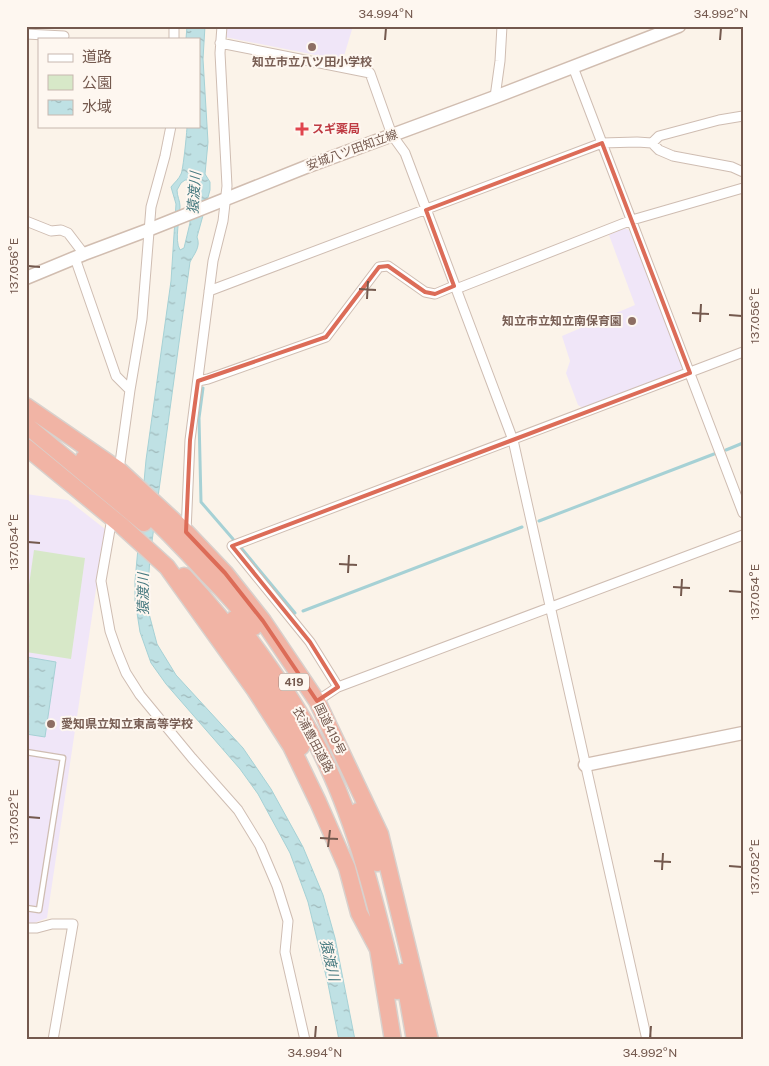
<svg xmlns="http://www.w3.org/2000/svg" width="769" height="1066" font-family="'Public Sans','Noto Sans JP',sans-serif">
<defs>
<pattern id="water-ripples" width="26" height="14" patternUnits="userSpaceOnUse" patternTransform="scale(1.25)"><rect width="26" height="14" fill="#bfe1e4"/><path d="M2 4q2-2 4 0t4 0M15 11q2-2 4 0t4 0" fill="none" stroke="#a0b9bb"/></pattern>
</defs>
<rect width="100%" height="100%" fill="#fbf3e9"/>
<path fill="#f0e6f8" d="M226 26H353L344 56 341 60 225 37Z
M625 228 629 230 683 366 681 370 584 409 578 405 566 373 570 361 562 336 635 305 609 235Z
M26 494 68 500 105 529 47 918 34 923H26Z"/>
<path fill="#d7e8c8" d="M34 550 85 558 71 659 26 652V606Z"/>
<path fill="url(#water-ripples)" stroke="#a6d1d5" fill-rule="evenodd" d="M187 26H205L203 59 208 142 205 174 210 182V190L197 237C201 247 194 254 190 262L150 556 147 606 157 644 176 675 243 748 271 789 303 847 323 895 335 938 355 1040H339L328 984 308 902 290 853 258 794 240 769 166 684 151 663 140 632 135 600V581L146 460 171 281 176 204 171 187C174 183 179 179 181 174 183 171 187 132 187 126H199V39H186ZM185 180H188L190 223 184 248 180 250C174 240 180 218 180 206 180 201 177 196 177 190L181 183Z
M27 657 56 662 45 737 26 734Z"/>
<g fill="none" stroke-linecap="round" stroke-linejoin="round">
<path stroke="#a6d1d5" stroke-width="3" d="M203 388 199 418 201 502 233 539
M726 450 743 443
M539 521 714 454
M242 549 295 613
M303 611 522 527"/>
<defs>
<path id="lane" d="M26 752 63 758 39 910 26 908"/>
<path id="street" d="M26 34 64 36
M174 39V26
M220 43 370 73 392 135 405 153 513 440 647 1040
M573 67 743 513
M495 97 500 61 502 26
M652 143 659 136 719 120 743 116
M26 221 51 231 61 230 68 233 84 254
M75 258 116 376 130 390 119 470
M456 289 632 220 743 188
M209 291 602 143 637 142 652 143 659 150 673 156 732 167 743 172
M198 381 208 379 326 337 379 267 388 266 425 292 435 294 454 286
M130 390 142 319 151 207 165 156 171 126
M112 518 101 581 110 631 117 651 126 673 140 695 192 758 238 810 260 846 277 886 288 921 285 952 305 1040
M186 532 190 440 213 261 223 221 227 186 220 53 222 26
M338 687 310 642 232 546 743 352
M317 701 338 687 743 535
M26 928H37L52 924H73L53 1040"/>
<path id="secondary" d="M26 278 84 254 148 230 306 167 495 97 679 26
M585 765 743 733"/>
<path id="highway" d="M26 406 119 470 186 532 225 573 263 621 317 701 380 834 430 1040
M26 425 144 523
M26 447 122 526 167 567 255 690 291 746 318 802 347 868 359 913 378 949 393 1040
M84 458C129 492 168 531 206 573 223 590 240 608 254 627
M184 576C231 626 272 684 301 747
M234 619C269 664 302 711 326 763 360 835 378 914 397 991
M358 811 377 863
M403 972 415 1040"/>
</defs>
<use href="#lane" stroke="#cfbdb2" stroke-width="7"/>
<use href="#street" stroke="#cfbdb2" stroke-width="11"/>
<use href="#secondary" stroke="#d1bdb0" stroke-width="15"/>
<use href="#highway" stroke="#d8d1cd" stroke-width="19"/>
<use href="#lane" stroke="#fff" stroke-width="4.5"/>
<use href="#street" stroke="#fff" stroke-width="9"/>
<use href="#secondary" stroke="#fff" stroke-width="12"/>
<use href="#highway" stroke="#f1b4a5" stroke-width="16"/>
</g>
<path fill="none" stroke="#dc6c58" stroke-width="4" stroke-linejoin="round" d="M602 143 690 373 232 546 310 642 338 687 317 701 263 621 225 573 186 532 190 440 198 381 326 337 379 267 388 266 425 292 435 294 454 286 426 210Z"/>
<path fill="none" stroke="#74594e" stroke-width="2" d="M385 40 386 28M720 40 721 28M28 266 40 267M359 289 376 290M367 299 368 281M692 313 709 314M729 315 742 316M700 322 701 304M28 542 40 543M339 564 357 565M348 573 349 555M673 587 690 588M729 591 742 592M681 596 682 579M28 817 40 818M320 838 338 839M328 847 330 830M654 861 671 862M729 866 742 867M662 870 663 853M315 1038 316 1026M650 1038 651 1026"/>
<g fill="#8d6e63" stroke="#fef7f0" stroke-width="2">
<circle cx="312" cy="47" r="5"/>
<circle cx="632" cy="321" r="5"/>
<circle cx="51" cy="724" r="5"/>
</g>
<path fill="#e0444e" stroke="#fef7f0" stroke-width="2" d="M299.5 121.5h5v5h5v5h-5v5h-5v-5h-5v-5h5z"/>
<g text-anchor="middle" stroke-width="4" stroke-linejoin="round" paint-order="stroke">
<rect fill="#fef7f0" stroke="#9d887f" stroke-width="1" x="279" y="673.5" width="30" height="17" rx="4"/>
<g font-size="11" font-weight="bold" fill="#74594e">
<text x="294" y="686">419</text>
</g>
<g font-size="12" font-weight="bold" fill="#785e54" stroke="#fef7f0">
<text x="312" y="66">知立市立八ツ田小学校</text>
<text x="622" y="325" text-anchor="end">知立市立知立南保育園</text>
<text x="61" y="728" text-anchor="start">愛知県立知立東高等学校</text>
</g>
<g font-size="12" font-weight="bold" fill="#be3a42" stroke="#fef7f0" text-anchor="start">
<text x="312" y="133">スギ薬局</text>
</g>
<g font-size="12" fill="#74594e" stroke="#fef7f0">
<text transform="translate(352 150) rotate(-20)" y="4">安城八ツ田知立線</text>
<text transform="translate(330 729) rotate(64)" y="4">国道419号</text>
<text transform="translate(313 740) rotate(62)" y="4">衣浦豊田道路</text>
</g>
<g font-size="14" font-style="italic" fill="#46797f" stroke="#fef7f0">
<text transform="translate(194 193) rotate(-86)" y="5">猿渡川</text>
<text transform="translate(143 594) rotate(-90)" y="5">猿渡川</text>
<text transform="translate(330 960) rotate(77)" y="5">猿渡川</text>
</g>
</g>
<rect width="769" height="1066" fill="none" stroke="#fef7f0" stroke-width="55"/>
<rect x="38" y="38" width="162" height="90" fill="#fef7f0" stroke="#c7b8af"/>
<rect x="48" y="54" width="25" height="8" fill="#ffffff" stroke="#c7b8af"/>
<text x="82" y="62" font-size="15" fill="#74594e">道路</text>
<rect x="48" y="75" width="25" height="15" fill="#d7e8c8" stroke="#c7b8af"/>
<text x="82" y="88" font-size="15" fill="#74594e">公園</text>
<rect x="48" y="100" width="25" height="15" fill="url(#water-ripples)" stroke="#c7b8af"/>
<text x="82" y="112" font-size="15" fill="#74594e">水域</text>
<rect x="28" y="28" width="714" height="1010" fill="none" stroke="#74594e" stroke-width="2"/>
<g font-size="12" text-anchor="middle" fill="#74594e">
<text x="386" y="18">34.994°N</text>
<text x="721" y="18">34.992°N</text>
<text transform="translate(14 266) rotate(-90)" y="4">137.056°E</text>
<text transform="translate(755 316) rotate(-90)" y="4">137.056°E</text>
<text transform="translate(14 542) rotate(-90)" y="4">137.054°E</text>
<text transform="translate(755 592) rotate(-90)" y="4">137.054°E</text>
<text transform="translate(14 817) rotate(-90)" y="4">137.052°E</text>
<text transform="translate(755 867) rotate(-90)" y="4">137.052°E</text>
<text x="315" y="1057">34.994°N</text>
<text x="650" y="1057">34.992°N</text>
</g>
</svg>
